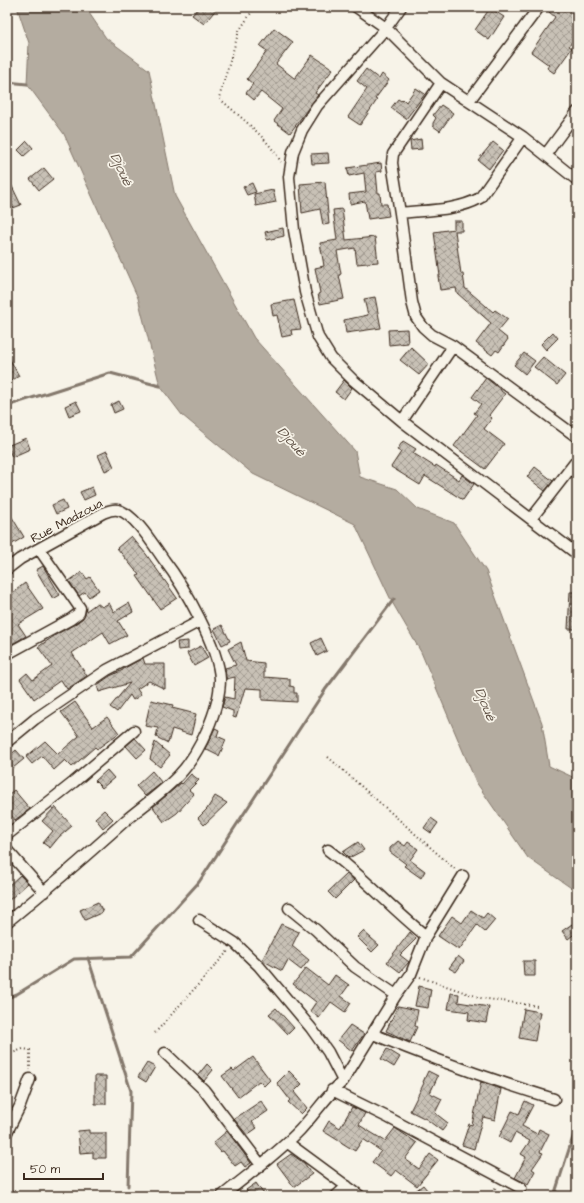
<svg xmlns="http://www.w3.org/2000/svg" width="584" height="1203" font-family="'Architects Daughter',sans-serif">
<defs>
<pattern id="building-cross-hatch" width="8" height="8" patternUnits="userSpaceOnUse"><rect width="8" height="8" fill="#c8c1b6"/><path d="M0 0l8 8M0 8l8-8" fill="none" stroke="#a49d93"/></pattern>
</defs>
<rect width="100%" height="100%" fill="#f7f3e8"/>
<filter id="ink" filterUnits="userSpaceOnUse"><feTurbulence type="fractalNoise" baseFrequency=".025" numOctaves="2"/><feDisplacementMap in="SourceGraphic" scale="8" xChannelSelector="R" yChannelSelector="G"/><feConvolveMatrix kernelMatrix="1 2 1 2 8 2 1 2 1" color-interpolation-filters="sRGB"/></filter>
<g filter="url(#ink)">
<path fill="#b4aca0" stroke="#84786c" d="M17 7H85L106 38 149 70 175 196 254 338 355 451 360 477 397 489 418 509 454 523 486 571 542 723 549 766 577 779V892L528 858 476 782 421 652 392 602 355 524 253 474 182 415 160 386 138 298 64 134 27 84 29 43Z"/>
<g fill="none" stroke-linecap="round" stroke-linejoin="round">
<path stroke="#84786c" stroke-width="3" d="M7 82 27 84
M7 408 13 404 110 373 160 386
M88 958 131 1091 128 1186
M7 998 17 994 74 959 131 957 199 882 325 690 394 599
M554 1196 573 1137 577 1115"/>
</g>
<path fill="url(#building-cross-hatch)" stroke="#3b2a1e" d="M199 7H218L204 24 192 15Z
M553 7H577V36L569 46 572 48 554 73 547 68 549 65 531 52 555 17 549 12Z
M490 8 504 17 489 40 475 30Z
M274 28 293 42 276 64 294 78H295L312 55 333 69 315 93 318 95 290 133 274 121 282 109 261 92 254 100 246 93 253 84 247 79 267 51 260 46Z
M366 69 379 79 382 74 389 80 375 99 377 100 360 125 348 117 367 89 357 81Z
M416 88 425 94 406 119 391 108 398 99 401 101 403 99 406 102Z
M441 105 453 113 440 131 433 126V123L436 118 433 115Z
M421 139 422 149 411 150 410 141Z
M27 141 33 148 24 156 18 150Z
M493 142 503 150 489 169 478 160Z
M328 153 329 163 312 164 311 154Z
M381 163 382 171 376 172 378 193H380L381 204H387L389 216 368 219 365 201 350 204 349 194 366 192 364 173 349 176 347 168Z
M44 168 53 179 39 190 30 179Z
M7 176 21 205 13 208 7 193Z
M325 182 329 224 323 225 320 209 302 213 300 184Z
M252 183 256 192 247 195 243 187Z
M273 190 276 202 256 206 254 194Z
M342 209 346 240 375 237 378 262 357 264 355 248 337 251 341 274 339 275 344 299 320 304 318 294 320 293 315 268 324 266 320 243 337 240 333 210Z
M454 221H462V231H455L461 274H463L465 288 493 312 495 310 508 319 498 331 508 339 499 352 496 350 492 355 476 343 491 323 457 293 456 288 440 290 438 276H440L434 232 454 229Z
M283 228 284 236 267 240 265 232Z
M375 297 381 328 346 333 344 320 368 315 364 299Z
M294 300 301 329 291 330 292 335 282 337 277 315 273 316 271 304Z
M407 329 408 343 389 345 388 330Z
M553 332 558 338 546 350 541 344Z
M411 347 429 364 419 375 400 360Z
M524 353 535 361 525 374 514 365Z
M7 354 19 376 11 381 7 374Z
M543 357 565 375 557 385 534 367Z
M486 378 501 390V391L505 394 489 415 492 418 484 429 504 444 485 469 454 446 477 415 474 413 481 404 472 397Z
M344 380 352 388 344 399 335 392Z
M76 401 81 411 69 416 65 406Z
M119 401 123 409 114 413 111 405Z
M26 438 30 449 12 457 7 446Z
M403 441 416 449 413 453 435 467 436 465 459 480 462 475 474 484 463 500 425 476 420 485 391 467 401 452 397 450Z
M107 451 114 467 105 471 98 455Z
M535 467 553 481 545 491 527 477Z
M92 487 95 495 84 500 80 492Z
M63 500 67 509 56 514 52 505Z
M7 509 24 537 7 547Z
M131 536 146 554 177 598 160 609 137 576 139 575 117 548Z
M43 566 60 595 53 599 36 570Z
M82 572 87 579 90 577 99 590 89 597 85 592 79 596 69 581Z
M25 583 43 609 18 624 26 636 7 647V597Z
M570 592H577V629H568Z
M97 603 102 607 109 603 114 612 129 603 133 612 118 621 127 635 110 644 103 632 72 653 87 676 67 689 61 680 34 699 20 679 27 673 33 680 52 666 38 647 57 634 75 624 83 618 86 611Z
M222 625 230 641 222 645 214 629Z
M321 638 327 651 317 656 311 643Z
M188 641V649L178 650 177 642Z
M241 642 246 661 264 663V677L290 679V686L294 687V693H297V702L262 700V689L245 688 236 718 233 717V711L222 707 225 697 234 699 235 677 226 679 225 668 236 665 228 649Z
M201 646 208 658 194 666 187 653Z
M143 658 145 664H165V689L149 681 137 689 141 695 133 700 130 695 117 712 110 707 130 683 99 692 97 685 110 676 123 670V669Z
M151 700 173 705 172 708 196 714 191 735 172 729 168 743 156 737 158 728 145 726Z
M75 702 93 727 107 717 119 733 97 749 95 747 72 767 65 760 54 770 42 756 32 764 26 757 45 741 58 754 79 736 61 712Z
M215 728 219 730 217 736 226 740 219 756 205 749Z
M135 738 146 750 137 758 126 746Z
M155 742 170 755 160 767 150 759Z
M16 750 24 759 13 768 7 761V758Z
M107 770 114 778 102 788 95 781Z
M152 771 162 783 145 796 136 786Z
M191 774 199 780 189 790 194 794 177 813 164 822 153 807 181 783 182 784Z
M14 790 30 809 15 820 7 810V796Z
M215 796 227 803 204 825 198 818 207 809Z
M55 807 72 826 59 837 50 848 43 843 53 831 42 821Z
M104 810 113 819 103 828 95 818Z
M431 818 438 823 431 833 424 828Z
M398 841 405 846 408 842 418 849 410 860 425 871 421 878 404 866 406 864 390 852V848Z
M358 842 364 850 349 858 343 852Z
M347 874 354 880 335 899 328 892Z
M20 875 28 883 7 902V887Z
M98 902 103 912 85 920 80 910Z
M471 910 483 918 487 913 495 920 485 932 477 925 459 950 438 936 452 916 462 923Z
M281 924 299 932 292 946 309 960 301 970 288 960 282 971 262 960Z
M572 924 577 932 568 939 562 931Z
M363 931 379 945 372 952 357 937Z
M410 932 416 939 400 955 409 962 400 972 387 962Z
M458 956 464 961 456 972 449 968Z
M523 961H535V976H524Z
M306 968 328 985 335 975 349 985 341 996 351 1003 345 1012 331 1002 319 1018 310 1011 316 1002 293 984Z
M419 986 431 989 428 1008 415 1006Z
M451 993 459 994 458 1002 489 1007 486 1023 468 1020 469 1012 448 1009Z
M398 1006 418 1010 415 1026 417 1027 410 1042 386 1031Z
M276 1008 294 1028 288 1034 269 1014Z
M524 1009 540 1012 535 1041 519 1038Z
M350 1025 364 1034 352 1051 338 1040Z
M387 1049 400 1057 394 1067 381 1059Z
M253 1057 270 1080 264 1086 259 1081 238 1097 222 1076 232 1069 234 1071Z
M147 1063 155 1067 146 1082 138 1077Z
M207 1064 213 1070 204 1081 198 1075Z
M289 1071 302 1084 294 1092 307 1108 301 1114 288 1102 290 1100 277 1083Z
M428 1071 438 1076 430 1093 442 1099 435 1113 448 1123 442 1131 426 1119 410 1111 424 1083 423 1082Z
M95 1076H106V1104H95Z
M481 1082 501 1089 495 1120 483 1117 474 1149 462 1145 469 1124 472 1125Z
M261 1101 268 1111 252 1122 257 1128 247 1135 234 1119Z
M525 1101 533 1105 522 1126 537 1134 539 1129 549 1134 540 1152 543 1153 532 1169 535 1171 528 1184 515 1178 526 1157 521 1154 530 1141 515 1133 510 1143 499 1137 512 1111 519 1114Z
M352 1107 365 1113 359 1125 385 1141 395 1128 417 1143 405 1159 419 1169 430 1154 438 1160 417 1186 396 1170 391 1176 372 1162 381 1151 363 1139 355 1151 323 1131 329 1121 340 1128Z
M89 1130V1133H106V1158H93V1152L80 1153 78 1131Z
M227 1131 251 1163 245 1167 241 1162 235 1166 223 1151 221 1152 213 1143Z
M291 1154 304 1163 312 1174 294 1187 277 1164Z
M256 1183 265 1196H251L246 1190Z
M423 1185 432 1196H409Z"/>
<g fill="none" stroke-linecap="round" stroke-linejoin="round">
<defs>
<path id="minor" d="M356 7 386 28 441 83 523 137 577 180
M401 7 386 28 317 106 302 130 293 152 289 177 294 230 305 292 318 337 331 358 353 380 402 421 577 554
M441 83 393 154 392 163 400 213 412 302 416 317 423 327 432 335 453 346 577 437
M469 101 539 7
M546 154 577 112
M400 213C426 210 457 211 480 198L523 137
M402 421 453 346
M531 519 577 460
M7 569 20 559 103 513C108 511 112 509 118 510 135 514 154 546 164 560 184 586 219 648 220 679 220 709 199 754 179 775 163 792 144 805 126 820 87 855 48 889 7 922
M7 654 71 619 79 613 80 608 39 549
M7 742 35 719 107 670 200 621
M7 835 74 782 134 731
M7 850 44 892
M328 850C363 876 392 909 426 936
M289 908 316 930 355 967 396 995
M199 920 235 943 259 966 311 1028 328 1052 343 1081
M373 1034C432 1059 492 1080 554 1099
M165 1053 204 1090 261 1165
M332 1090 389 1118 521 1188
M7 1132 20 1106 30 1079
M288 1143 360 1196
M222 1196C249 1174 276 1155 300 1130 315 1114 327 1095 343 1081L396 995 411 974 426 936 463 876
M336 1196 347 1186"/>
</defs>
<use href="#minor" stroke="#3b2a1e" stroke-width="13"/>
<path stroke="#3b2a1e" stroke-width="2" stroke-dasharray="1 3" stroke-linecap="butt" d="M255 7 239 31 219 98C241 118 266 136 281 162
M328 757 456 870
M420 977 481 998 537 1006
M155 1033 229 950
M7 1055 23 1049 30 1050V1070
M492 1196 496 1186"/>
<use href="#minor" stroke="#f7f3e8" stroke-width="10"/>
</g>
</g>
<g text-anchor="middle" stroke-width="3.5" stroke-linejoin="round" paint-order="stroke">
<g font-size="13" fill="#3b2a1e" stroke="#f7f3e8">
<text transform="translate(66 520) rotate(-28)" y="5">Rue Madzoua</text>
</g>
<g font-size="14" font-style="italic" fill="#5f5145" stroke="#f7f3e8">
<text transform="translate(122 169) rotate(65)" y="5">Djoué</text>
<text transform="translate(292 441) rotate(48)" y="5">Djoué</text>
<text transform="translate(486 704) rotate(68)" y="5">Djoué</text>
</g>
</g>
<rect width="584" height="1203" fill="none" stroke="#f7f3e8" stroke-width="24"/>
<rect x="12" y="12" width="560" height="1179" fill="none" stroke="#3b2a1e" stroke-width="1.5" filter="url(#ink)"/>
<path d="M24 1173v6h79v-6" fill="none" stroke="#3b2a1e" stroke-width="2"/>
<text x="30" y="1173" font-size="12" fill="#3b2a1e" stroke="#f7f3e8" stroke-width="3" paint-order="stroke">50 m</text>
</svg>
